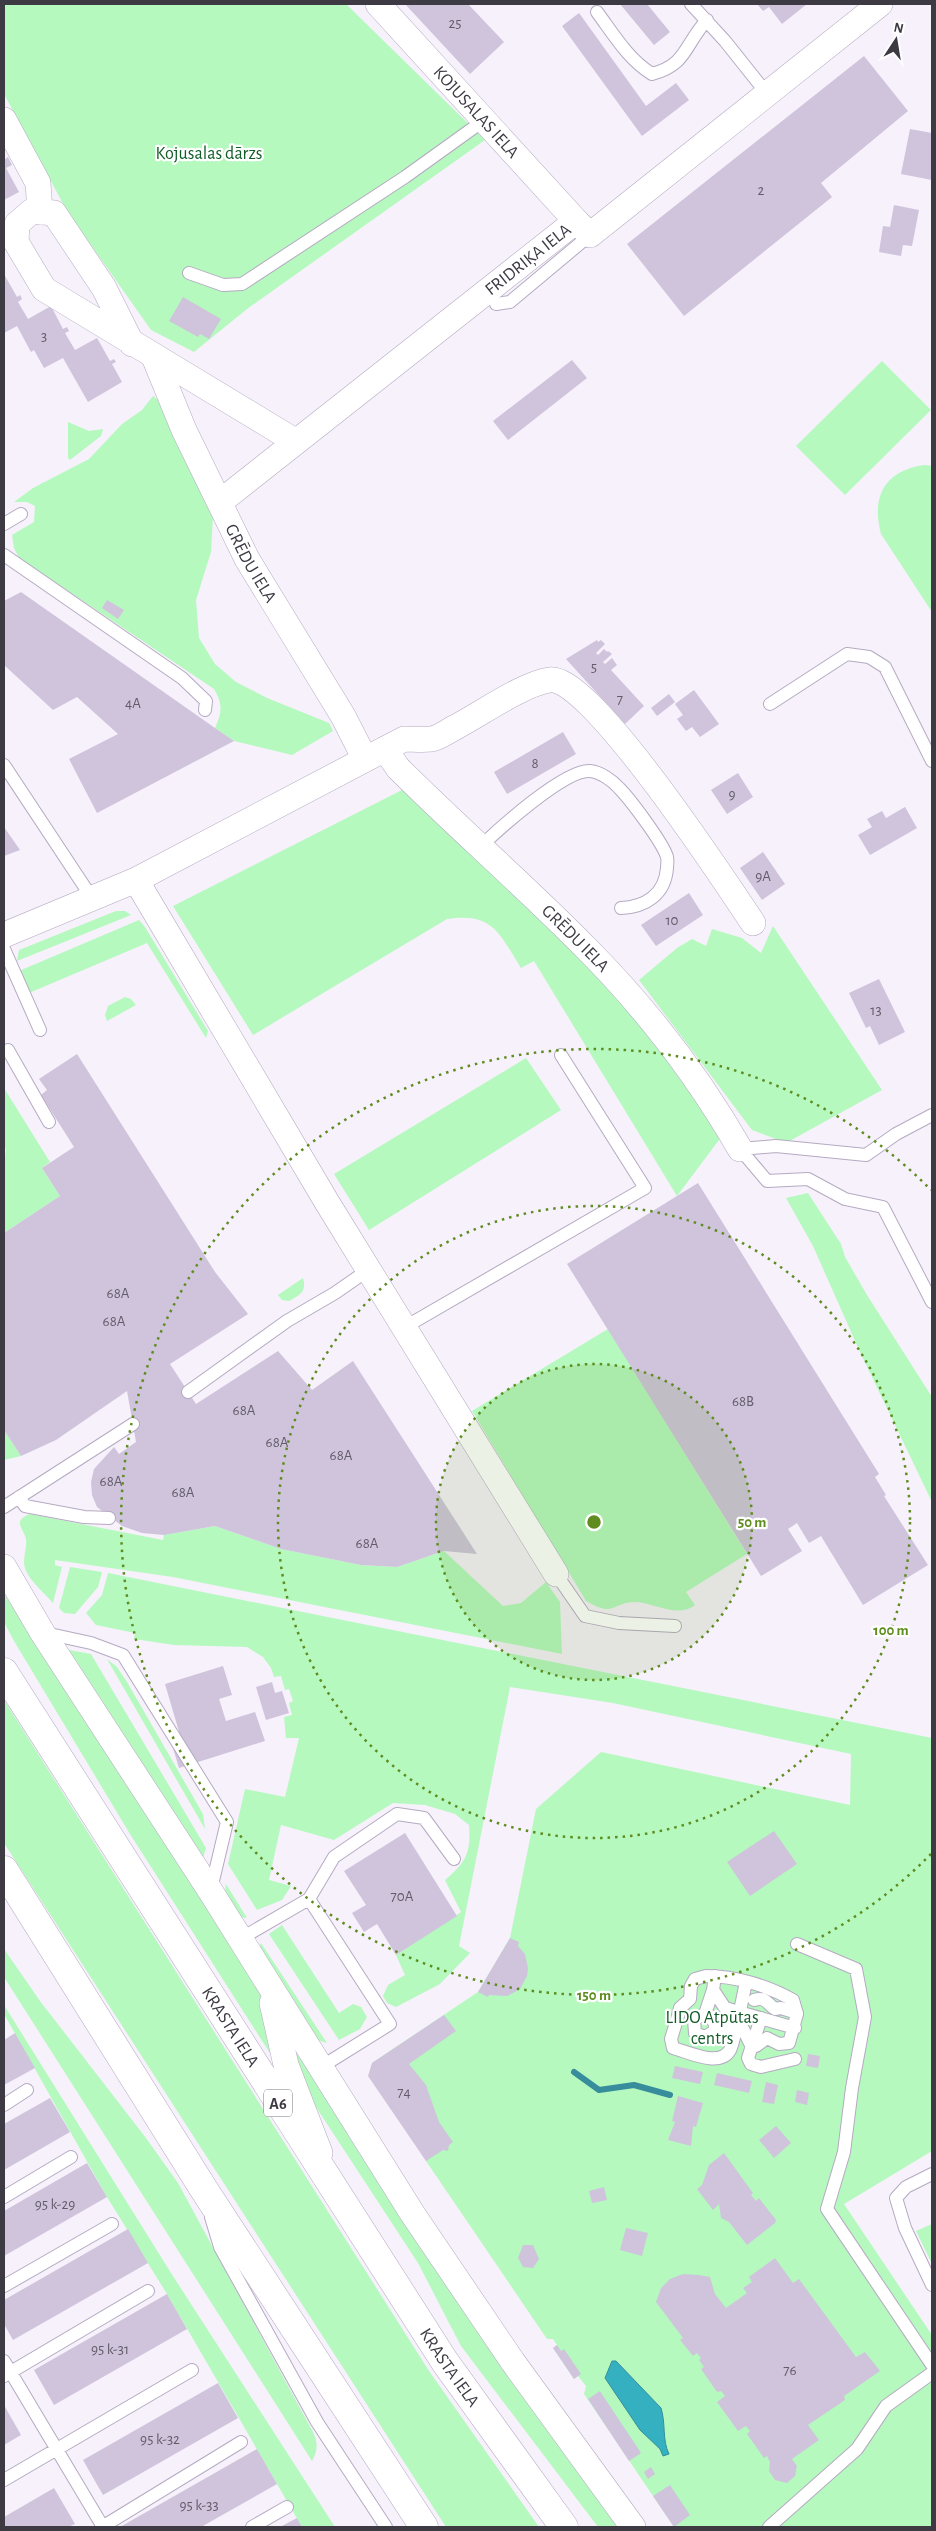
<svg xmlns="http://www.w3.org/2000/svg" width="936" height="2531" font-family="'Alegreya Sans',sans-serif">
<rect width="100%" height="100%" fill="#f6f1fb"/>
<path fill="#b5f9bf" d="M4 4H346L485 140 247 309 194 352 151 330 67 211 4 94Z
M882 361 931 410 845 495 796 446Z
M153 396 158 400 213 516 211 552 196 600 199 638 215 664 236 682 267 698 329 723 333 731 292 755 234 741 215 728C222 712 223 704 214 689L19 558 14 548 12 535 34 522 35 506 27 502H14L33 488 89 459 122 424 142 410Z
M68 422 89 431 103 429 101 436 70 460 68 458Z
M925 465 932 466V612L881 534C871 496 885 470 925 465Z
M404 789 632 1008 722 1136 677 1196 534 961 521 968C499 933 493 912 447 919L253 1035 173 906Z
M116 911H125L131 915 17 961 19 950Z
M139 920 145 927 208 1031 206 1038 147 943 29 993 19 971Z
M773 926 882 1090 786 1143 752 1130 639 980 677 948 692 939 706 946 712 929 742 938 761 953Z
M125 997 131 999 136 1005 107 1021 105 1015 108 1006Z
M526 1058 561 1110 369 1230 334 1174Z
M4 1088 50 1162 42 1168 60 1196 4 1233V1164L6 1149 4 1145Z
M808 1193 841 1244 845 1257 867 1295 932 1397V1502L860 1352 813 1246 786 1198Z
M303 1278C307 1292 300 1295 289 1301L282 1300 278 1295Z
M608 1329 747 1554 686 1592 695 1605C678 1619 653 1602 634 1602 611 1603 615 1618 586 1601L472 1411Z
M4 1430 21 1456 4 1460Z
M30 1514 163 1540 164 1535 215 1526 281 1549 361 1565 397 1567 444 1551 503 1606 521 1603 546 1582 560 1602 562 1654 173 1577 55 1560V1565L62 1567 53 1603C44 1592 24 1577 24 1562 24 1555 27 1546 26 1539 23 1527 12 1521 30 1514Z
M70 1567 102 1572 98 1587 75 1614 64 1613 59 1608Z
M108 1573 932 1738V2151L844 2204 932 2335V2527H674L584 2394 586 2386 578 2376 574 2379 553 2348 557 2345 553 2339H547L426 2161 372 2063 478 1992 510 1938 536 1809 601 1752 850 1805 851 1754 613 1703 510 1687 459 1946 470 1953 440 1984 396 2007 387 2003 383 1996 388 1985 405 1975 396 1955 461 1912 445 1880C466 1862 471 1853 469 1825L455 1814 425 1805 393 1803 334 1840 281 1825 269 1880 291 1886 282 1900 257 1910 228 1864 245 1789 285 1797 299 1738H286L284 1717 292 1715 289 1703 293 1701 289 1689 285 1690 281 1676 274 1677 271 1668 263 1657 247 1647 174 1645 134 1639 135 1633 96 1625 86 1613 102 1595Z
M4 1594 260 1991 275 2061 130 1834 14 1641 4 1622Z
M69 1650 91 1654 206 1848 203 1858Z
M107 1659 117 1667 127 1682 203 1814 205 1829Z
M4 1700 429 2371 539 2527H446L4 1843Z
M226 1884 247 1918 241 1917 225 1894Z
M282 1925 339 2013 353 2004 361 2007 367 2017 360 2029 339 2040 269 1934Z
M261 1943 327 2043 314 2039 259 1948Z
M4 1949 40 2001 146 2138 178 2183 313 2432C318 2443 318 2450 312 2461L4 1977Z
M4 2005 171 2273 335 2527H302L167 2294 107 2197 4 2014Z
M298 2054 301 2057 619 2527H598L461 2346 418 2263 314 2104 295 2055Z
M932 2224V2264L916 2231Z"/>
<path fill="#34b0c1" stroke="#378d9c" d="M612 2361H616L661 2408C666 2424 662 2440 669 2454L663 2456 660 2449 640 2430 605 2378Z"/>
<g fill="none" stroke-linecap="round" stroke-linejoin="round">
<path stroke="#378d9c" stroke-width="6" d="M574 2072 599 2090 634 2085 670 2095"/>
</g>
<path fill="#cfc4dc" d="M405 4H468L504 42 470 74Z
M620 4H647L670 32 654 45Z
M757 4H807L782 24 769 7 763 11Z
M579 13 646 106 676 83 689 100 642 136 562 26Z
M864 56 908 111 821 183 832 197 684 316 627 244Z
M910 129 932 133V180L901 174Z
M8 157 12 165 6 168 19 192 4 200V160Z
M894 205 919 210 912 246 903 245 901 256 879 252 883 226 890 227Z
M4 274 17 297 20 295 22 299 18 302 28 319 51 306 63 329 67 327 69 331 65 333 75 350 97 338 110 361 114 359 116 362 112 364 122 382 88 402 63 358 44 368 34 350 31 352 17 326 4 333Z
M183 297 221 319 209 339 200 334 198 337 169 321Z
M572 360 587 378 508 440 493 421Z
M21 592 215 728 234 741 97 813 69 759 118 734 77 697 53 710 4 665V601Z
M107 600 124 610 118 619 102 608Z
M597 640 598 642 601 640 605 644 596 653 598 655 604 649 607 652 608 651 612 654 603 662 605 664 612 658 617 665 611 670 644 706 625 724 566 659Z
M694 690 719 724 700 737 692 727 686 731 677 719 683 715 675 704Z
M669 694 675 702 657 716 651 708Z
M563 732 576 754 507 794 494 772Z
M738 773 753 797 727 814 711 790Z
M905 807 917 828 870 855 858 835 872 827 867 819 882 811 886 818Z
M4 827 20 850 4 856Z
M763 852 785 884 762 900 740 868Z
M689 893 703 915 656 946 641 925Z
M879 979 905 1032 879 1045 870 1026 866 1028 849 993Z
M77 1054 215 1272 248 1314 170 1364 196 1404 278 1351 312 1390 353 1361 477 1554 444 1551 397 1567 361 1565 281 1549 215 1526 164 1535 142 1533 122 1526 97 1507 92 1495 91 1482 94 1469 114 1447 119 1454 136 1442 127 1391 56 1440 21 1456 4 1430V1233L60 1196 42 1168 74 1147 41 1095 47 1090 39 1079Z
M698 1183 879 1474 875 1477 886 1495 884 1496 928 1565 863 1605 821 1536 809 1543 797 1523 788 1529 802 1551 761 1576 567 1264Z
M223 1666 232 1695 219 1699 226 1721 255 1712 265 1741 179 1768 170 1738 180 1735 165 1684Z
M272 1682 275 1693 282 1691 289 1713 266 1720 256 1687Z
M774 1831 797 1864 750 1896 727 1862Z
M405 1833 457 1916 396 1955 377 1924 364 1932 352 1913 366 1905 344 1871Z
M510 1938 519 1942 518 1946 525 1954 528 1968 527 1976 520 1989 513 1993 507 1996 489 1995 488 1997 478 1992Z
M444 2015 456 2031 409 2064 426 2085 439 2122 453 2142 449 2145 448 2151 443 2150 426 2161 368 2076 372 2063Z
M15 2033 35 2068 4 2085V2040Z
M808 2054 820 2056 818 2068 806 2066Z
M675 2066 703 2072 700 2084 672 2078Z
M717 2073 752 2081 749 2093 714 2085Z
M766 2082 778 2085 774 2104 762 2102Z
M797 2090 809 2093 807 2105 795 2102Z
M678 2096 703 2103 696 2127 693 2126 691 2146 668 2140 675 2122 672 2121Z
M50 2098 70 2132 4 2170V2124Z
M776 2126 791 2143 774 2158 759 2140Z
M724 2153 753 2193 751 2195 756 2201 759 2198 776 2220 775 2223 747 2245 729 2222 721 2218 719 2204 713 2210 697 2189 702 2185 709 2165Z
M87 2163 107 2197 4 2256V2211Z
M604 2187 607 2200 592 2203 589 2191Z
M626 2228 648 2233 642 2256 620 2250Z
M128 2229 148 2263 13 2340 4 2324V2300Z
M523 2245H533L539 2259 533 2268 523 2267 518 2258Z
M775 2258 793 2283 799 2279 856 2357 865 2352 880 2371 844 2396 845 2400 808 2425 819 2440 792 2459 797 2466 795 2476 787 2483 775 2480 769 2471 770 2462 767 2456 764 2458 747 2434 750 2431 746 2426 738 2431 717 2402 725 2396 721 2391 717 2392 701 2369 704 2367 699 2360 701 2358 697 2353 693 2356 680 2340 683 2338 656 2302 661 2288 670 2279 683 2274 699 2275 710 2277 715 2294 726 2308 747 2293 743 2288 752 2282 749 2277Z
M167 2294 187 2329 54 2405 34 2370Z
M557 2345 561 2351 564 2349 581 2374 574 2379 553 2348Z
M218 2383 238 2418 103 2495 83 2460Z
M600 2391 641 2453 629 2461 588 2399Z
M4 2405 21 2435 4 2445Z
M257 2449 277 2484 201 2527H120Z
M651 2467 655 2474 648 2479 644 2472Z
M670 2485 690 2515 674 2527 653 2496Z
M54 2488 75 2524 68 2527H4V2517Z
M297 2518 302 2527H280Z"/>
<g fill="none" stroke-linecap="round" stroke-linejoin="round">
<defs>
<path id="service" d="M691 4 725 41 768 95
M597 12C614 35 628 59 652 74 687 65 684 45 707 20
M189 273 223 285 242 284 405 177 483 121
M496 304 510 302 590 235
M4 524 21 514
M4 555 182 678 206 701 205 710
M770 704 847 654 869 657 885 667 932 761
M4 765 92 898
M481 846C499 829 565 769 590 771 600 772 612 780 619 788 630 799 663 843 667 857 668 860 667 865 667 868 665 895 645 907 621 908
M4 949 40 1030
M8 1050 49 1122
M740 1149 767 1181 808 1179 845 1199 883 1207 932 1302
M740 1149 776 1146 866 1155 896 1134 932 1115
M405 1327 645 1188 561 1055
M188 1392 287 1321 335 1293 368 1270
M19 1497 25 1506 84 1517 109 1518
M4 1507 133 1424
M556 1574 585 1616 619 1623 675 1626
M45 1633 91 1643 123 1655 227 1822 211 1889
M309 1899 334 1857 397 1814 424 1818 454 1859
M240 1939 309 1899 390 2024 321 2067
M797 1944 856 1969 865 2017 852 2088 844 2152 827 2209 932 2365
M706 1976C736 1976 768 1986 793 2000L797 2014 789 2043 779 2044 767 2038 756 2046 751 2045 743 2029 736 2030C734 2036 733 2044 730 2050 720 2068 688 2052 673 2048L671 2039 678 2016 680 2008 690 1999 691 1986 695 1979Z
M715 1976 713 1990 725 2008 795 2028
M754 2000C766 1996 767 2004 775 2009L781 2008 797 2013
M705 2014 710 2016 715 2024V2031L705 2037 695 2033 694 2019 705 2014 713 1990
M761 2018 748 2058 751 2064 761 2067 795 2059
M715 2028 736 2030 746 1982
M4 2105 27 2090
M932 2174 906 2187 896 2198 905 2228 932 2285
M4 2197 71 2157
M211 2217 220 2247 317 2422 386 2527
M4 2286 112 2224
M4 2361 103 2527
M4 2376 148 2291
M4 2480 192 2370
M102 2527 241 2442
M252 2527 287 2507
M769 2527 857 2449 886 2406 932 2373"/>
<g id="minor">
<path id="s1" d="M378 4 576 221"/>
<path d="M4 120 38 183 40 212"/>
<path d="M132 344 104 288 54 213 32 211 17 224 16 242 44 289 295 441"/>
<path id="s2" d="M154 357 184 430 247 559 343 716 365 759"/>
<path id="s3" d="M220 502 576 221 590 235 880 4"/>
<path id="s4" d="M385 749 398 768C459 829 524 885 585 947 644 1006 698 1076 740 1149"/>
<path d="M136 880 328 1204 556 1574"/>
<path d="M4 935 136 880 404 739C413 739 422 740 431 739 439 738 448 731 454 728 481 714 521 685 549 680 588 671 728 886 753 923"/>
<path d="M4 1567 42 1632 211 1892 412 2213 513 2362 633 2527"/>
<path d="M272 2003 286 2065 320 2153"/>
</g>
<g id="trunk">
<path id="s5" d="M4 1672 445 2362 564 2527"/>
<path d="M4 1870 203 2188 424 2527"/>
</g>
</defs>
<use href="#service" stroke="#b5aac2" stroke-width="14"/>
<use href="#minor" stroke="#b5aac2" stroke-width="26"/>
<use href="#trunk" stroke="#b5aac2" stroke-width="29"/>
<use href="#service" stroke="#fff" stroke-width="12"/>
<use href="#minor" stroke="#fff" stroke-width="25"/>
<use href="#trunk" stroke="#fff" stroke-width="28"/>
</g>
<circle cx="594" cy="1522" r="158" fill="#5e8c1f" fill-opacity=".12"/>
<g fill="none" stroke="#5e8c1f" stroke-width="2.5" stroke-dasharray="2.5 5">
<circle cx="594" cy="1522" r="158"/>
<circle cx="594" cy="1522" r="316"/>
<path d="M931 1854A473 473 0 1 1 931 1190"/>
</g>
<g text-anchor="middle" stroke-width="4.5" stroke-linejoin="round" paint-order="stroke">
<g font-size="15" fill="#625c6a">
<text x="455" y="28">25</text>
<text x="761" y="195">2</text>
<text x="44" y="341">3</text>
<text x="594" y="672">5</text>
<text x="620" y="704">7</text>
<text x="133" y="708">4A</text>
<text x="535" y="768">8</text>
<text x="732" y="799">9</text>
<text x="763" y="881">9A</text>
<text x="672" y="925">10</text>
<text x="876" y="1015">13</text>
<text x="118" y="1298">68A</text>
<text x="114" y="1326">68A</text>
<text x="743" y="1406">68B</text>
<text x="244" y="1415">68A</text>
<text x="277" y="1447">68A</text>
<text x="341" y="1460">68A</text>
<text x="111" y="1486">68A</text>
<text x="183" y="1497">68A</text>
<text x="367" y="1548">68A</text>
<text x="402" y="1901">70A</text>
<text x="404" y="2097">74</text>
<text x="55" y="2209">95 k-29</text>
<text x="110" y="2354">95 k-31</text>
<text x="790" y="2375">76</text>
<text x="160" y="2444">95 k-32</text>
<text x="199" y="2510">95 k-33</text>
</g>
<rect fill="#fff" stroke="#78757c" stroke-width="1" x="264" y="2089.5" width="28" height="27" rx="4"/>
<g font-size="16" font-weight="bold" fill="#3e3a44">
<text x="278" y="2109">A6</text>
</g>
<g font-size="18" fill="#3e3a44" stroke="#fff">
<text dy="6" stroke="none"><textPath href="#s1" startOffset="146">KOJUSALAS IELA</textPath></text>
<text dy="6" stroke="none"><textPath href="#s3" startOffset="392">FRIDRIĶA IELA</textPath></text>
<text dy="6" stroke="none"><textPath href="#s2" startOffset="228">GRĒDU IELA</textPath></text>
<text dy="6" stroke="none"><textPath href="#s4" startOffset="269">GRĒDU IELA</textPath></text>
<text dy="6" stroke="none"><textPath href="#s5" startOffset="421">KRASTA IELA</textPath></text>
<text dy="6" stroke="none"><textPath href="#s5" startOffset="826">KRASTA IELA</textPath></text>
</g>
<g font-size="18" fill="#125c28" stroke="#fff">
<text x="209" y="159">Kojusalas dārzs</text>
<text x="712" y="2023">LIDO Atpūtas<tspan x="712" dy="21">centrs</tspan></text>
</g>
</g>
<circle cx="594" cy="1522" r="8" fill="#5e8c1f" stroke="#fff" stroke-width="2.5"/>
<g font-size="15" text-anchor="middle" font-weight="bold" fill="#5e8c1f" stroke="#fff" stroke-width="4.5" stroke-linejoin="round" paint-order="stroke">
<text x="752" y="1527">50 m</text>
<text x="891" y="1635">100 m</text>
<text x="594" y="2000">150 m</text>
</g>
<rect width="936" height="2531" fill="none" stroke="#3e3a44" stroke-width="10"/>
<g transform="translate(896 40) rotate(12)" stroke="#ffffff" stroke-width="4" paint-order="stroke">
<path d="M0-4L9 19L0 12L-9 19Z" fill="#3e3a44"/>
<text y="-8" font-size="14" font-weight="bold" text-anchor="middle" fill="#3e3a44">N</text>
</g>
</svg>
